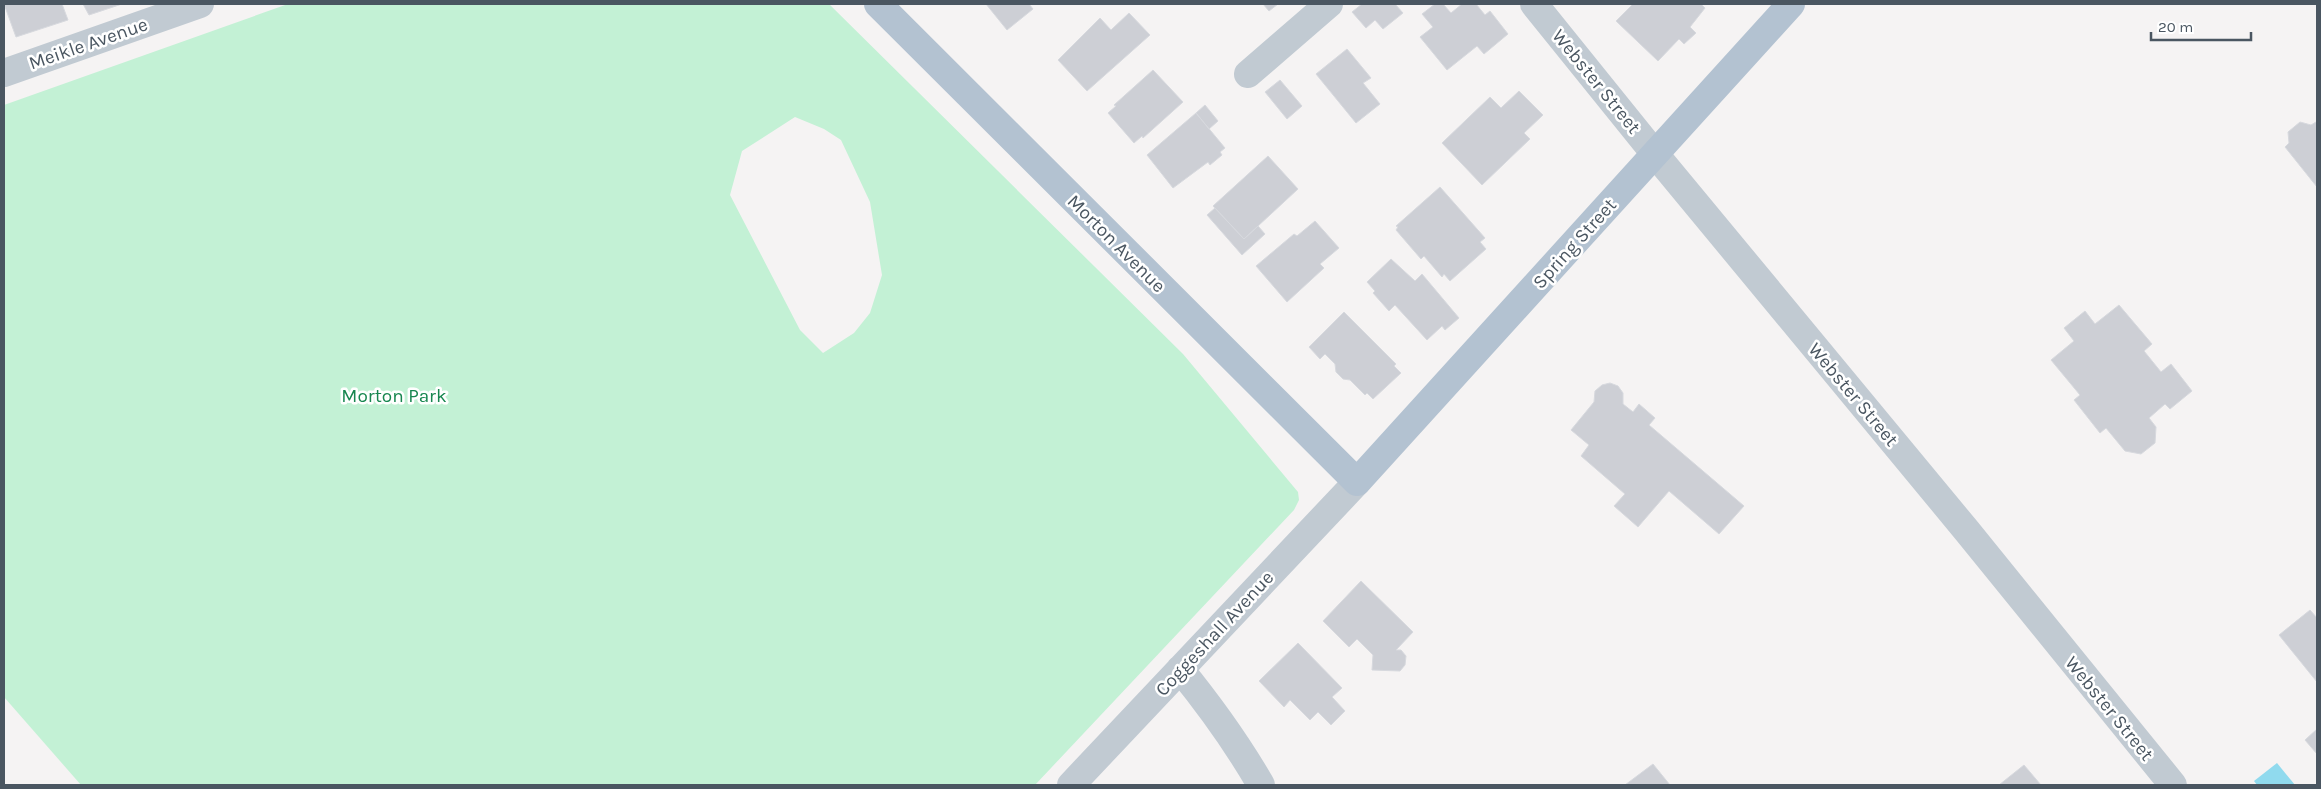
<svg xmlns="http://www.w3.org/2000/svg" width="2321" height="789" font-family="Karla,sans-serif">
<rect width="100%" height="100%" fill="#f5f3f3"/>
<path fill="#c3f1d5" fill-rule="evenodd" d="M288 4H829L1183 354 1298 492 1299 500 1294 510 1035 785H81L4 697V105ZM795 117 824 129 841 140 870 202 882 275 870 313 854 333 823 353 800 330 730 195 742 151Z"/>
<path fill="#90daee" d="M2277 763 2295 785H2257L2254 781Z"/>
<path fill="#cdcfd5" stroke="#d7d9de" d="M4 4H62L68 20 16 37Z
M83 4H122L89 15Z
M986 4H1029L1033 9 1007 30Z
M1263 4H1278L1269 11Z
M1362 4H1395L1403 13 1383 29 1375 20 1366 28 1352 12Z
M1435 4H1443L1451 13 1462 4H1476L1485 15 1490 11 1508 34 1484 54 1477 46 1447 70 1420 37 1433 27 1422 14Z
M1633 4H1701L1705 8 1690 27 1696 33 1684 44 1679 39 1658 61 1616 21Z
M1129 13 1150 35 1087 91 1058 60 1100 18 1111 30Z
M1347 49 1371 78 1363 83 1380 104 1356 123 1316 74Z
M1153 70 1183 102 1143 138 1142 136 1134 143 1108 113 1116 106 1114 105Z
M1280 80 1302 106 1287 119 1265 92Z
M1519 91 1543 115 1524 133 1530 139 1482 185 1442 143 1490 97 1501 108Z
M1205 105 1218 121 1209 129 1196 113Z
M1196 113 1225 148 1220 152 1222 155 1210 165 1208 162 1173 188 1147 155Z
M2300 122 2311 125 2316 122 2317 123V187L2285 147 2289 143 2288 132Z
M1268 156 1298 189 1244 239 1213 206Z
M1440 187 1485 238 1480 242 1486 249 1450 281 1444 274 1442 277 1424 256 1421 259 1396 230 1398 227 1396 226Z
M1215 208 1244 239 1258 226 1265 234 1242 255 1207 215Z
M1315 221 1339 248 1320 264 1324 268 1287 302 1256 266 1294 234 1297 236Z
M1391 259 1415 281 1422 274 1459 318 1445 330 1442 326 1427 340 1395 305 1389 311 1373 293 1375 291 1367 282Z
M2119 305 2152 344 2144 351 2161 372 2171 364 2192 391 2170 409 2165 404 2149 418 2156 427 2155 443 2141 454 2125 451 2106 428 2100 433 2074 400 2080 395 2051 360 2074 341 2064 328 2085 311 2095 324Z
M1344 312 1396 364 1394 366 1401 373 1373 399 1367 393 1365 395 1350 380 1343 379 1336 372 1335 364 1325 354 1320 359 1309 347Z
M1610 383 1618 386 1623 393V404L1633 412 1639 404 1655 418 1649 425 1744 506 1719 534 1669 491 1638 527 1614 506 1625 494 1581 456 1589 445 1571 430 1594 402 1595 391 1602 385Z
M1361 581 1413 632 1396 650H1401L1406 656 1405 665 1400 671 1372 670 1373 655 1357 639 1349 647 1323 621Z
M2310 610 2317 618V682L2279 635Z
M1298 643 1342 688 1332 697 1345 711 1331 725 1318 712 1310 720 1290 700 1284 707 1259 681Z
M2317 729V754L2305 740Z
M1653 764 1670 785H1625Z
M2024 765 2041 785H1999Z"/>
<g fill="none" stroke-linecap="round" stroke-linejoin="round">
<path stroke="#c1cad2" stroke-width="28" d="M1534 4 1655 154 1967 531 2173 785
M4 73 200 4
M1248 74 1329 4
M1180 669C1210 706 1237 743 1261 785
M1071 785 1357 482"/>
<path stroke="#b3c2d1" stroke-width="28" d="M878 4 1357 482 1791 4"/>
</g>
<g text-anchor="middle" stroke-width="5" stroke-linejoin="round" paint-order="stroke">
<g font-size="19" fill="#4a5661" stroke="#fff">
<text transform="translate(88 43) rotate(-19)" y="7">Meikle Avenue</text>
<text transform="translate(1597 81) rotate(51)" y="7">Webster Street</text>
<text transform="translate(1117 243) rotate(45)" y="7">Morton Avenue</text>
<text transform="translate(1574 243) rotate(-48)" y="7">Spring Street</text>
<text transform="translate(1854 394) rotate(50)" y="7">Webster Street</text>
<text transform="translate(1214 633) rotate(-47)" y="7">Coggeshall Avenue</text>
<text transform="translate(2110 708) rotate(51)" y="7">Webster Street</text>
</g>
<g font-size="19" fill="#17864f" stroke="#fff">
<text x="394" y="402">Morton Park</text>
</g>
</g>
<rect width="2321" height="789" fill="none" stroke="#4a5661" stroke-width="10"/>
<path d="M2151 32v8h100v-8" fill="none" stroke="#4a5661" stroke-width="2.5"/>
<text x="2158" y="32" font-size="15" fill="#4a5661" stroke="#ffffff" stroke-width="4" paint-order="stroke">20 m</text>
</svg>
